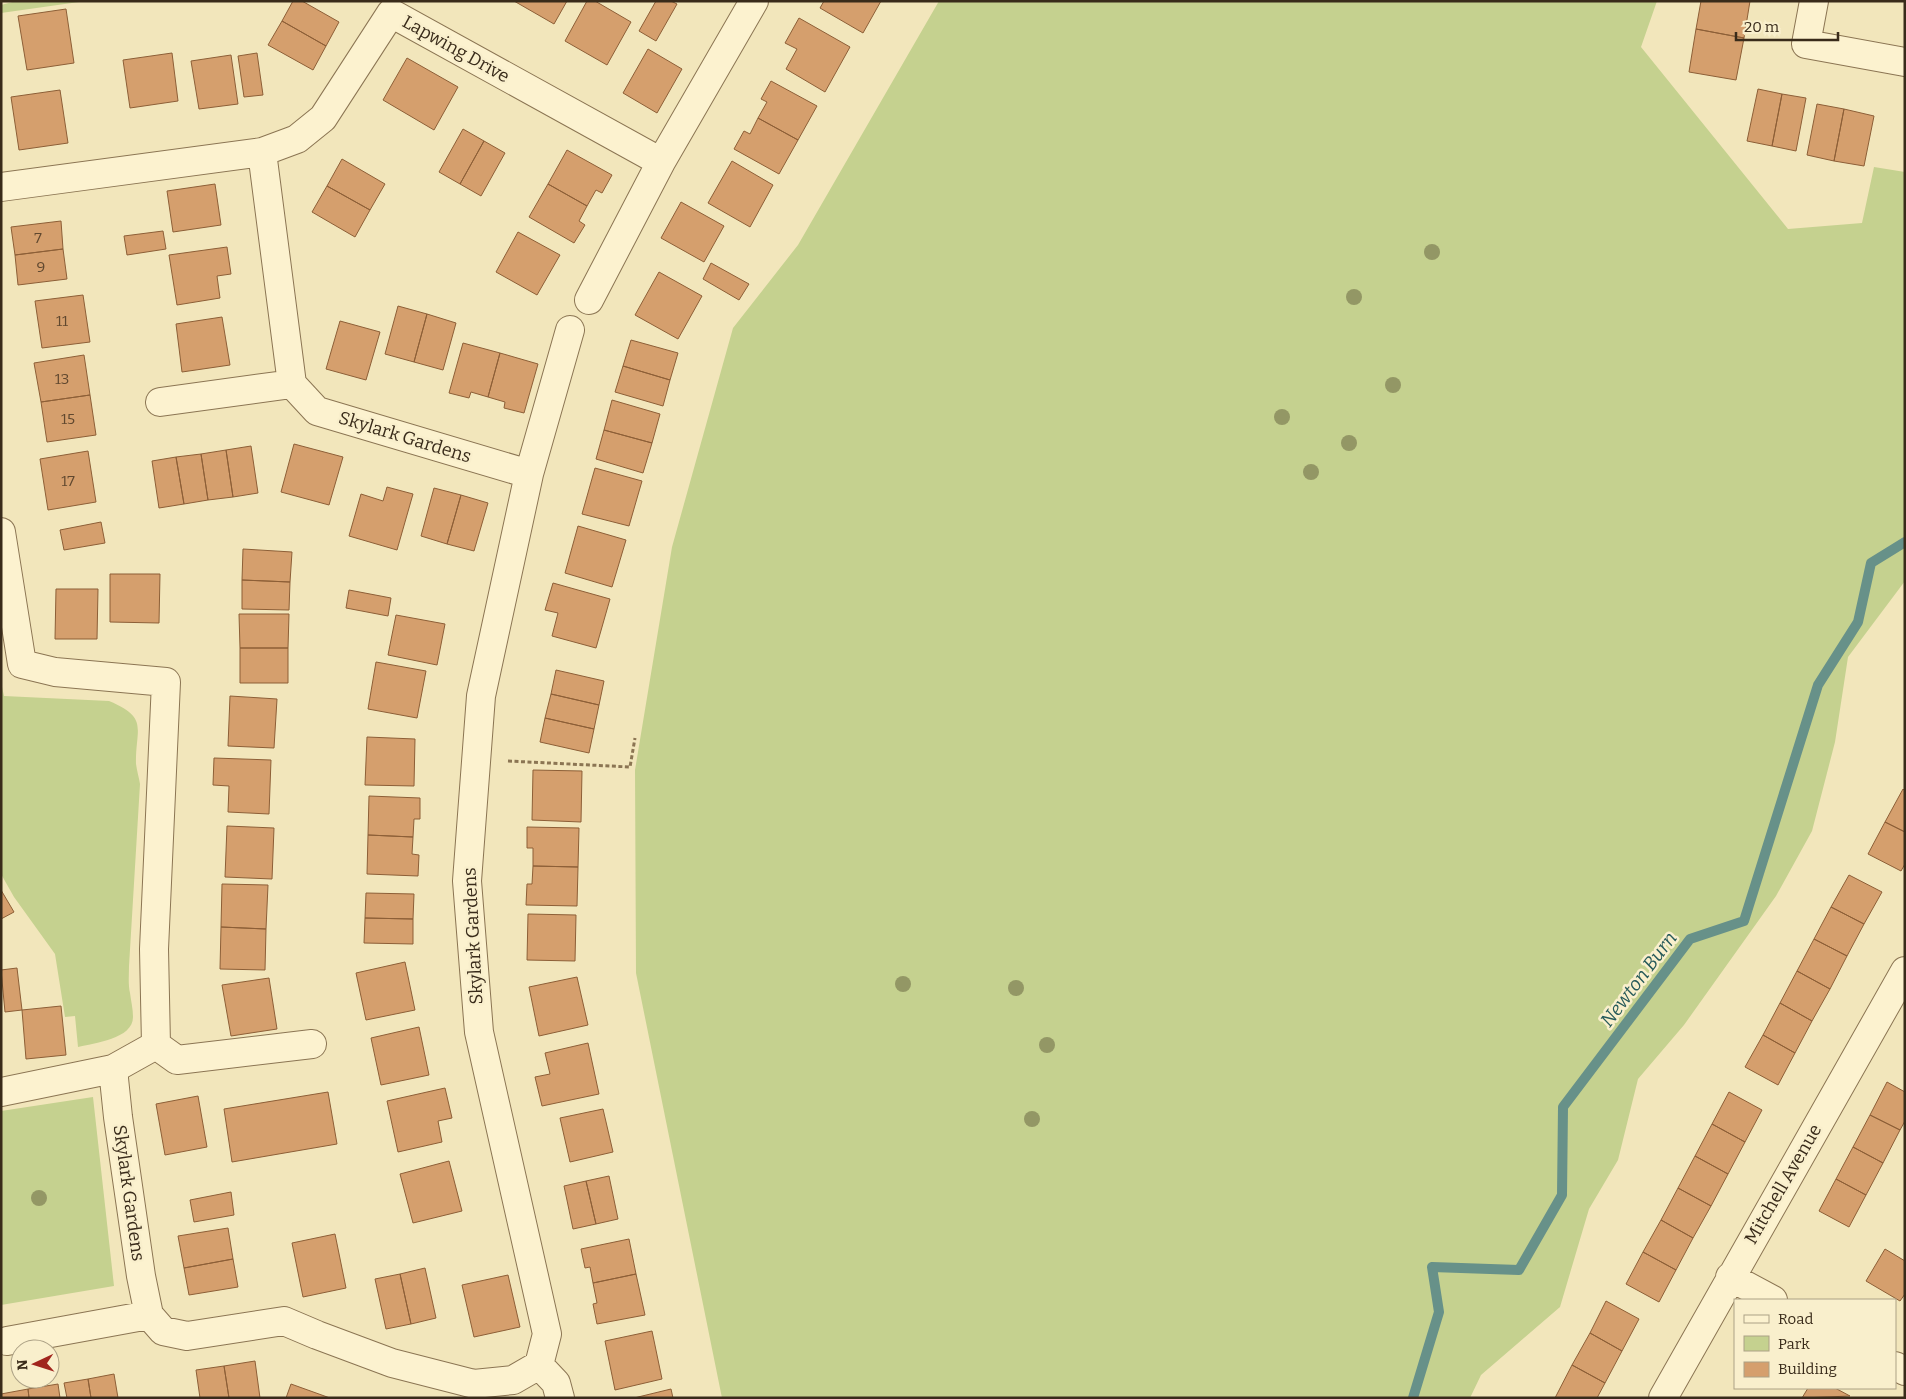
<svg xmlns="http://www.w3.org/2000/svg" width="1906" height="1399" font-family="Bitter,serif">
<rect width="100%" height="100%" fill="#f2e6bb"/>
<path fill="#c5d18f" d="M16 1H86L1 13V5Z
M939 1H1657L1641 47 1788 229 1862 223 1874 167 1905 172V581L1848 657 1835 742 1812 831 1776 896 1684 1025 1638 1079 1618 1160 1589 1209 1560 1307 1481 1375 1470 1398H722L636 973 635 770 672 547 733 328 798 245Z
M2 687 4 696 109 701C150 718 135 729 136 764 137 771 139 778 140 784L129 966C129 975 128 984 130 993 131 1001 133 1009 133 1017 133 1039 94 1043 78 1047L75 1016 65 1017 55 954 14 897 1 874Z
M93 1097 114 1286 1 1305V1111Z"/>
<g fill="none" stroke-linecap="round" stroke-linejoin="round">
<path stroke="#679189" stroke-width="10" d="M1413 1398 1439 1312 1432 1267 1519 1270 1562 1195 1563 1107 1690 939 1744 921 1818 685 1858 622 1871 563 1905 542"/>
</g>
<path fill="#d59f6d" stroke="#8d5f37" d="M293 1H302L339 22 326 46 282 21Z
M514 1H567L554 24Z
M587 1H595L631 22 607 65 565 41Z
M656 1H671L677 4 656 41 639 31Z
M824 1H881L863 33 820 8Z
M1701 1H1750L1744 38 1696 29Z
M66 9 74 63 27 70 18 16Z
M799 18 850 47 825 92 786 69 797 49 785 43Z
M282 21 326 46 313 70 268 45Z
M1696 29 1744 38 1736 80 1689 72Z
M648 49 682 69 657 113 623 93Z
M172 53 178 101 130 108 123 60Z
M257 53 263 95 244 97 238 56Z
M231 55 238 104 199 109 191 61Z
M407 58 458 87 434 130 383 100Z
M771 81 817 106 798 140 758 118 767 102 761 99Z
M1758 89 1782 94 1772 146 1747 141Z
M60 90 68 143 19 150 11 97Z
M1782 94 1806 98 1796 151 1772 146Z
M1817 104 1844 109 1834 161 1807 155Z
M1844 109 1874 116 1864 166 1834 161Z
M758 118 798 140 779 174 734 149 744 131 750 134Z
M463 129 484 141 460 184 439 172Z
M484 141 505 153 481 196 460 184Z
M567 150 612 175 602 193 596 190 587 206 548 184Z
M342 159 385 184 370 210 327 186Z
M732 161 773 185 750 227 708 203Z
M215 184 221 225 173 232 167 191Z
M548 184 587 206 579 221 585 225 574 243 529 217Z
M327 186 370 210 355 237 312 212Z
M681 202 724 226 704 262 661 238Z
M61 221 63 249 15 255 11 227Z
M163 231 166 249 127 255 124 236Z
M518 232 560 255 537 295 496 272Z
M227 247 231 274 217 276 220 298 177 305 169 255Z
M63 249 67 279 18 285 15 255Z
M711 263 749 284 739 300 703 279Z
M659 272 702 296 678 339 635 315Z
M83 295 90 342 42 348 35 301Z
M398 306 427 314 414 362 385 354Z
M427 314 456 323 443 370 414 362Z
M222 317 230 365 182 372 176 324Z
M340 321 380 332 366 380 326 369Z
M631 340 678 353 670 380 623 366Z
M463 343 500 353 488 397 471 392 469 398 449 393Z
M500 353 538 364 524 413 504 408 505 402 488 397Z
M84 355 90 395 41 402 34 363Z
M623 366 670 380 663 406 615 392Z
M90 395 96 435 47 442 41 402Z
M612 400 660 414 652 443 604 430Z
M604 430 652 443 643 473 596 459Z
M294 444 343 457 329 505 281 492Z
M251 446 258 493 233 497 226 450Z
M226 450 233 497 208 500 201 454Z
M88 451 96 502 48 510 40 459Z
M201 454 208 500 184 504 176 457Z
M176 457 184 504 159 508 152 461Z
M595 468 642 481 629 526 582 514Z
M387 487 413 494 397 550 349 536 361 494 383 501Z
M434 488 461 495 447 544 421 536Z
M461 495 488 503 474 551 447 544Z
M101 522 105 543 64 550 60 530Z
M578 526 626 540 612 587 565 573Z
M243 549 292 552 290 582 242 580Z
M110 574H160L159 623 110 622Z
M242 580 290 582 289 610 242 609Z
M553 583 610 599 596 648 552 636 558 613 545 610Z
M56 589H98L97 639H55Z
M349 590 391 598 388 616 346 608Z
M239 614H289L288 648H240Z
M396 615 445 624 437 665 388 655Z
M240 648H288V683H240Z
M376 662 426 671 417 718 368 709Z
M556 670 604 681 599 705 551 694Z
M551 694 599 705 594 729 545 718Z
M230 696 277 699 274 748 228 746Z
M545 718 594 729 589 753 540 742Z
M367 737 415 739 414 786 365 785Z
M214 758 271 760 269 814 228 812 229 786 213 785Z
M533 770 582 771 581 822 532 820Z
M1903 789 1905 791V832L1885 822Z
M369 796 420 798V819H414L413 837 368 835Z
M1885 822 1905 832V864L1901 871 1868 854Z
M227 826 274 828 272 879 225 877Z
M527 827 579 828 578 867 533 866V848H527Z
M368 835 413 837 412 854 419 855 418 876 367 874Z
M533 866 578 867 577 906 526 905 527 884H532Z
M1849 875 1882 892 1864 924 1831 907Z
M222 884 268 885 266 929 221 927Z
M1 890 14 912 1 919Z
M366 893 414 894 413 919 365 918Z
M1831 907 1864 924 1847 956 1814 939Z
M528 914 576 915 575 961 527 960Z
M365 918 413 919V944L364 943Z
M221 927 266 929 265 970 220 969Z
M1814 939 1847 956 1830 989 1797 971Z
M405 962 415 1010 366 1020 356 973Z
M17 968 22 1010 5 1012 1 970Z
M1797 971 1830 989 1812 1021 1780 1003Z
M577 977 588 1025 539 1036 529 987Z
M269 978 277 1029 231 1036 222 985Z
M1780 1003 1812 1021 1795 1053 1763 1035Z
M61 1006 66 1055 26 1059 22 1010Z
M419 1027 429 1075 381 1085 371 1038Z
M1763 1035 1795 1053 1778 1085 1745 1067Z
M588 1043 599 1094 542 1106 535 1077 550 1074 545 1053Z
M1887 1082 1905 1092V1121L1900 1130 1870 1115Z
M445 1088 452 1118 438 1121 442 1142 398 1152 387 1101Z
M328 1092 337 1144 232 1162 224 1109Z
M1729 1092 1762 1110 1745 1142 1712 1124Z
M198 1096 207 1147 165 1155 156 1104Z
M603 1109 613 1152 570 1162 560 1118Z
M1870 1115 1900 1130 1883 1163 1853 1147Z
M1712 1124 1745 1142 1728 1174 1695 1156Z
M1853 1147 1883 1163 1866 1195 1836 1179Z
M1695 1156 1728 1174 1711 1206 1678 1188Z
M449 1161 462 1211 413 1223 400 1174Z
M609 1176 618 1219 596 1224 586 1181Z
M1836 1179 1866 1195 1849 1227 1819 1211Z
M586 1181 596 1224 573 1229 564 1186Z
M1678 1188 1711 1206 1693 1238 1661 1220Z
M231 1192 234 1215 194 1222 190 1200Z
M1661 1220 1693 1238 1676 1270 1643 1252Z
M228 1228 233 1259 184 1268 178 1236Z
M335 1234 346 1288 303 1297 292 1243Z
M629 1239 636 1274 593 1283 590 1267 585 1268 581 1249Z
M1885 1249 1905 1261V1294L1900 1301 1866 1281Z
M1643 1252 1676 1270 1659 1302 1626 1284Z
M233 1259 238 1287 189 1295 184 1268Z
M425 1268 436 1318 411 1324 400 1274Z
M400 1274 411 1324 386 1329 375 1279Z
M636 1274 645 1315 597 1324 593 1304 597 1303 593 1283Z
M508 1275 520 1327 474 1337 462 1285Z
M1606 1301 1639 1319 1622 1351 1590 1333Z
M652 1331 662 1379 615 1390 605 1341Z
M1590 1333 1622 1351 1605 1383 1572 1365Z
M255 1361 260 1398H229L224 1366Z
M1572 1365 1605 1383 1597 1398H1555Z
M224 1366 229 1398H200L196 1370Z
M114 1374 118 1398H91L88 1379Z
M88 1379 91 1398H67L64 1383Z
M58 1384 60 1398H29L28 1389Z
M291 1384 330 1398H286Z
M1808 1388H1835L1850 1396 1802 1398Z
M28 1389 29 1398H2L1 1394Z
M671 1389 673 1398H634Z"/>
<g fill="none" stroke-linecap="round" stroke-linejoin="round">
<defs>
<path id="minor" d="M1814 1 1806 44 1905 62
M262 152 292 384 317 411 529 474
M1 187 262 152 297 139 323 118 391 13 661 162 754 1
M589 300 661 162
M160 402 292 384
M1 532 22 664 55 672 166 682 154 949 156 1045 113 1069 118 1117 141 1276 149 1315 163 1331 187 1336 284 1321 317 1335 392 1363 474 1384 513 1380 539 1365 547 1334 479 1032 467 881 481 696 529 474 570 330
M156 1045 177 1060 312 1044
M1 1092 113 1069
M1730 1277 1773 1300
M7 1341 149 1315
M539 1365 556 1383 560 1398
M1895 1366 1905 1371
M1663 1398 1905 971"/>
</defs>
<use href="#minor" stroke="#8b7553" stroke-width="30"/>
<path stroke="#8b7553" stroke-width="3" stroke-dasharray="4 2.5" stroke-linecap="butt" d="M508 761 630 767 635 738"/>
<use href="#minor" stroke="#fcf2cf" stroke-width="28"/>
</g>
<g fill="#939765">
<circle cx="1432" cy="252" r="8"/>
<circle cx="1354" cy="297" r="8"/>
<circle cx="1393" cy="385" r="8"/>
<circle cx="1282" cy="417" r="8"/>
<circle cx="1349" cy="443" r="8"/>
<circle cx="1311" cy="472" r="8"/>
<circle cx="903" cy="984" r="8"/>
<circle cx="1016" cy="988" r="8"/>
<circle cx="1047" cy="1045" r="8"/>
<circle cx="1032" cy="1119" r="8"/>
<circle cx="39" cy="1198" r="8"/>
</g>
<g text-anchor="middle" stroke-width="5" stroke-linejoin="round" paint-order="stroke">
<g font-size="15" fill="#60482f">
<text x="38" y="243">7</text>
<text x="41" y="272">9</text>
<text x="62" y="326">11</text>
<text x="62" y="384">13</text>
<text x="68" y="424">15</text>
<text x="68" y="486">17</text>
</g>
<g font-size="18" fill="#392b1a" stroke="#f9efcc">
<text transform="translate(456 49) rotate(29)" y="6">Lapwing Drive</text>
<text transform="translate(405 437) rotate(17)" y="6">Skylark Gardens</text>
<text transform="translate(473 936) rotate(-93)" y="6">Skylark Gardens</text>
<text transform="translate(1783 1184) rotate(-60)" y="6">Mitchell Avenue</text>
<text transform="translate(129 1193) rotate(82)" y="6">Skylark Gardens</text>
</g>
<g font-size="19" font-style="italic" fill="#275a5a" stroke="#f9efcc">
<text transform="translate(1638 979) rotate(-53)" y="7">Newton Burn</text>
</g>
</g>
<rect width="1906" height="1399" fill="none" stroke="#392b1a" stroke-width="5"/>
<rect x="1734" y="1299" width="162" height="90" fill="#f9efcc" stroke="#aca185"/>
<rect x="1744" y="1315" width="25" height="8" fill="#fcf2cf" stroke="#aca185"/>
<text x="1778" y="1324" font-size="15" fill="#392b1a">Road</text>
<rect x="1744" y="1336" width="25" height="15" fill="#c5d18f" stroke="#aca185"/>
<text x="1778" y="1349" font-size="15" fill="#392b1a">Park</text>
<rect x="1744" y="1362" width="25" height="15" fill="#d59f6d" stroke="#aca185"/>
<text x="1778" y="1374" font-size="15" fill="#392b1a">Building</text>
<g transform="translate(35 1364) rotate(266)"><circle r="24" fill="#f9efcc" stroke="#aca185"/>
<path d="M0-4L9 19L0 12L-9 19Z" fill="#a1251d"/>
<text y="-8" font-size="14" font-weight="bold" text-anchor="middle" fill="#392b1a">N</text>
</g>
<path d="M1736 32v8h102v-8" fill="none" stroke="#392b1a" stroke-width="2.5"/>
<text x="1744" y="32" font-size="15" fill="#392b1a" stroke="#f9efcc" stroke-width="4" paint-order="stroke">20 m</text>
</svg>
